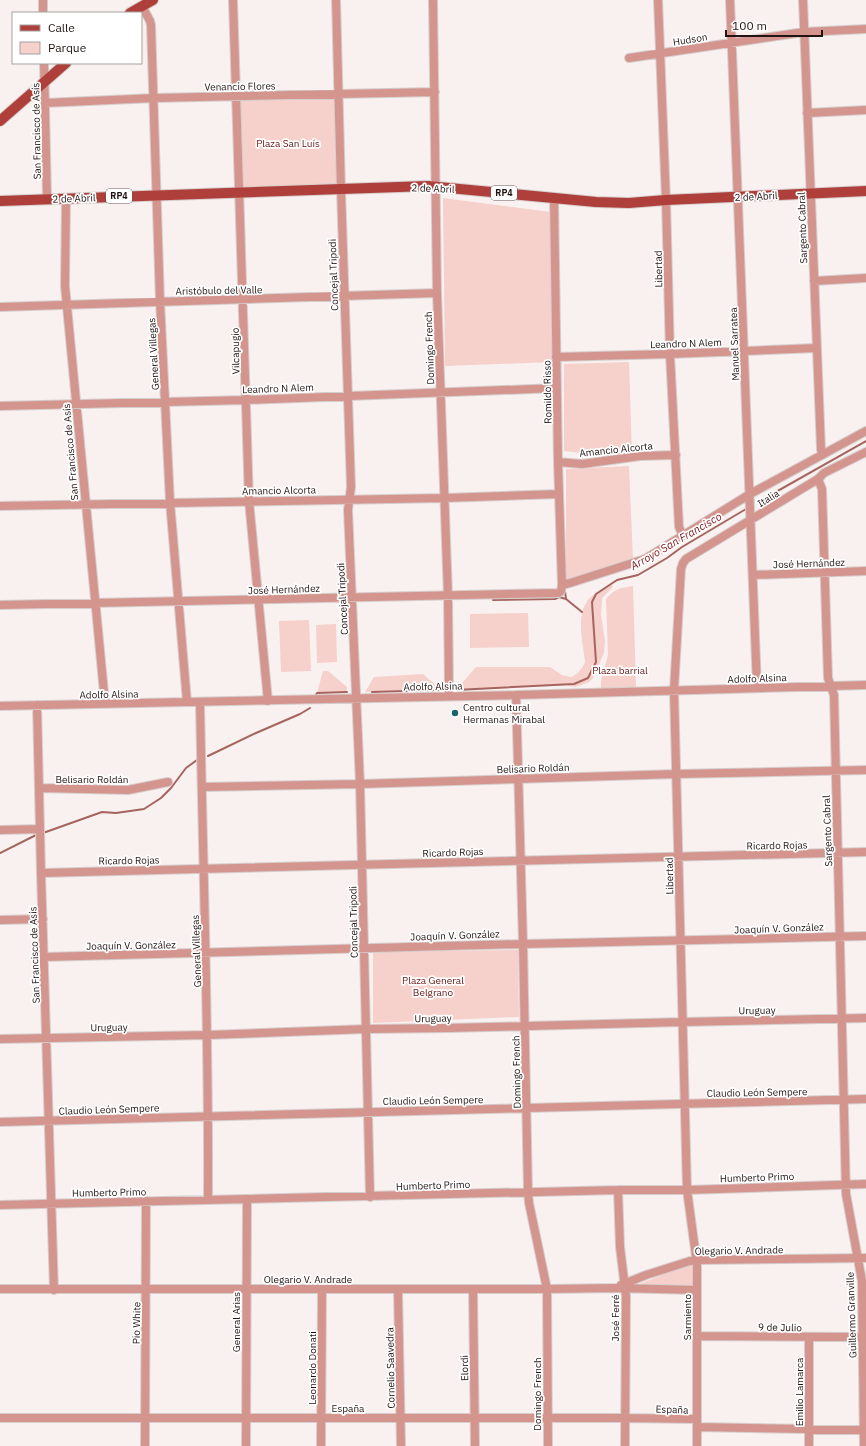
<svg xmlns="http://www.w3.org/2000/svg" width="866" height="1446" font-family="'IBM Plex Sans',sans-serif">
<rect width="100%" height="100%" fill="#f9f1f0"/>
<path fill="#f6d0cb" d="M339 94 341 190 239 192 236 96Z
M443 198 551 212 553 362 445 366Z
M629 362 632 454 609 456 564 451V364Z
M629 466 633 559 580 579 571 578 566 581V469Z
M611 584 613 587 602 598 601 615 605 641 604 653 593 678 589 682 576 687 569 686 567 685 456 690 476 667H550L562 675 571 677C578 674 582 669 585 662 583 642 574 610 592 596 598 591 605 588 611 584Z
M633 586 636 687 601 688V681L608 655 606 599C614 589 620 588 633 586Z
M528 613 529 647 470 648V614Z
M309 620 311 671 281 672 279 621Z
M336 624 337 662 317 663 316 625Z
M323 671H328L347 687V692L317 693Z
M423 674 441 690 365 692 374 677Z
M518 950 519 1017 373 1023V952Z
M690 1264 694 1266V1286L637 1285Z"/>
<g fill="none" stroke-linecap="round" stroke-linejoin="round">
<path stroke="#a6645e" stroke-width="2" d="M758 502 866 441
M565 591 566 599 582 612
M493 600 555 599 559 597 566 599
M456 690 574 684 588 678 596 662 592 602 596 594 617 580 638 575 667 558 682 547 746 509
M372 692 441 690
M316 695 317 693 347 692
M208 756 256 733 300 714 310 708
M43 833 102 812 116 813 144 809 161 798 171 788 186 768 197 760
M0 853 38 834"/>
<defs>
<path id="minor" d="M43 0V13
M233 0 249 501 268 701
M336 0 341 190 351 487 348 510 360 784 370 1197
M433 0 437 293 448 596 449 696
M658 0 666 200 670 354 679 527 683 536
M730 0 757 687
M803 0 821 449 822 455
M142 6 150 21 151 25 160 301 170 502 187 702
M629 58 804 32 866 29
M44 63 47 198
M45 103 154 98 435 92
M807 113 866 110
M66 198 65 286 105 703
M814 281 866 278
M0 307 437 293
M556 357 670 354 816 348
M0 406 246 400 557 388
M558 462 582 464 640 456 676 455
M818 479 822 489 828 678 834 695 846 1194 862 1281 864 1446
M0 506 444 498 559 494
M753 575 866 571
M562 585 570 583 645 559 750 494 866 431
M0 605 559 593 561 591 562 585 558 462 554 198
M516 695 523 944 528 1192 529 1203 547 1289 548 1446
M200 702C203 868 209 1034 208 1200
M37 705 41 873 54 1290
M0 706 516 695 866 685
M202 787 360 784 676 774 866 770
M40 788 128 790 168 782
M0 830 40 829
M41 873 866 852
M0 920 43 919
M44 957 523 944 866 936
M0 1039 208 1035 366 1029 447 1028 683 1022 866 1018
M0 1122 866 1099
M618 1190 620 1247 626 1296 625 1446
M0 1205 618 1190H687L866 1184
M621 1285 646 1275 690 1261 696 1260 866 1258
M0 1289H547L617 1288 697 1290
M473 1289 475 1446
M398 1290 401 1446
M697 1336 862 1337
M0 1418H625L696 1419
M697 1427 866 1430
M145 1446 146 1201
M246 1446 247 1199
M321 1446 322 1290
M697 1446V1264L687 1190 674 690 681 569 683 563 686 559 818 479 824 473 866 452
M809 1446V1337"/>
<path id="major" d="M130 13 153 0
M0 121 66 63
M0 201 428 186 596 202 629 203 666 200 866 191"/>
</defs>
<use href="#minor" stroke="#d6cecc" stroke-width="10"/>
<use href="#major" stroke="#d6cecc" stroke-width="12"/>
<use href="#minor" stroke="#d4958f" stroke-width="8"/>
<use href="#major" stroke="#ae3f3b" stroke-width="10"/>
</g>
<circle fill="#1a6371" stroke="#fff" stroke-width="1.5" cx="455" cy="713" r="4"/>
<g text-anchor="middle" stroke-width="3.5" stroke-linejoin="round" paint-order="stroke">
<g fill="#fff" stroke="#645a59" stroke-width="1">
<rect x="491" y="186" width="26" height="14" rx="3"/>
<rect x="106" y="189" width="26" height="14" rx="3"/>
</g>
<g font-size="9" font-weight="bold" fill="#211412">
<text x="504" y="196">RP4</text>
<text x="119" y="199">RP4</text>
</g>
<g font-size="10" fill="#211412" stroke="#fff">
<text transform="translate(690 39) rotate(-9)" y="4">Hudson</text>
<text transform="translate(240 86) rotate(-1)" y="4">Venancio Flores</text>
<text transform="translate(36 131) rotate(-91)" y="4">San Francisco de Asís</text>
<text transform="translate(433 188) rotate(2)" y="4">2 de Abril</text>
<text transform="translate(756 196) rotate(-3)" y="4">2 de Abril</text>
<text transform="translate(74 198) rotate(-2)" y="4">2 de Abril</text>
<text transform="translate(802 228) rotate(-92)" y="4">Sargento Cabral</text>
<text transform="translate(658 269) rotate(-91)" y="4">Libertad</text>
<text transform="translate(333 275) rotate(-92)" y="4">Concejal Tripodi</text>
<text transform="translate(219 290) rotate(-1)" y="4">Aristóbulo del Valle</text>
<text transform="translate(686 343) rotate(-2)" y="4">Leandro N Alem</text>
<text transform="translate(734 344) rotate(-92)" y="4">Manuel Sarratea</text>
<text transform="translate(429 348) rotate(-92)" y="4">Domingo French</text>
<text transform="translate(235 351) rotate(-91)" y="4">Vilcapugio</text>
<text transform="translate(153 354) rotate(-93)" y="4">General Villegas</text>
<text transform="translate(278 388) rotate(-2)" y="4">Leandro N Alem</text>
<text transform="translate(547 392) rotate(-91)" y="4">Romildo Risso</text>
<text transform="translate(616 449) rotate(-6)" y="4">Amancio Alcorta</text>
<text transform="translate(70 452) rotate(-95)" y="4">San Francisco de Asís</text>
<text transform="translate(279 490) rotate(-1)" y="4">Amancio Alcorta</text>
<text transform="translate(768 498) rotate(-32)" y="4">Italia</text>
<text transform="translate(809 563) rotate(-2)" y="4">José Hernández</text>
<text transform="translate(284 589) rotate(-2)" y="4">José Hernández</text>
<text transform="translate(342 599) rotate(-93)" y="4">Concejal Tripodi</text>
<text transform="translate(757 678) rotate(-2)" y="4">Adolfo Alsina</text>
<text transform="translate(433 686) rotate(-1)" y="4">Adolfo Alsina</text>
<text transform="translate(109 694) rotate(-1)" y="4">Adolfo Alsina</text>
<text transform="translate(533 768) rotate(-2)" y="4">Belisario Roldán</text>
<text x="92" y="783">Belisario Roldán</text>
<text transform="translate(827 831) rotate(-92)" y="4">Sargento Cabral</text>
<text transform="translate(777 845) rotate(-1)" y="4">Ricardo Rojas</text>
<text transform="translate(453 852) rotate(-2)" y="4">Ricardo Rojas</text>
<text transform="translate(129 860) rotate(-1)" y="4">Ricardo Rojas</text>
<text transform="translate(669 876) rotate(-91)" y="4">Libertad</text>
<text transform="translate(353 922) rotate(-91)" y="4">Concejal Tripodi</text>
<text transform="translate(779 928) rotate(-2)" y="4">Joaquín V. González</text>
<text transform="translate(455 935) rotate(-2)" y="4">Joaquín V. González</text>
<text transform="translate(131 945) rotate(-1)" y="4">Joaquín V. González</text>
<text transform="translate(196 951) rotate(-92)" y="4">General Villegas</text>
<text transform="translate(34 955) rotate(-92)" y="4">San Francisco de Asís</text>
<text transform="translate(757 1010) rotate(-1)" y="4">Uruguay</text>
<text transform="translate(433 1018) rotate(-1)" y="4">Uruguay</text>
<text transform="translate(109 1027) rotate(-1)" y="4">Uruguay</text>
<text transform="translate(516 1072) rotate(-91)" y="4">Domingo French</text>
<text transform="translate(757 1092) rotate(-1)" y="4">Claudio León Sempere</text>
<text transform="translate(433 1100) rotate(-1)" y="4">Claudio León Sempere</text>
<text transform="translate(109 1109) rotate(-2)" y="4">Claudio León Sempere</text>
<text transform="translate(757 1177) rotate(-2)" y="4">Humberto Primo</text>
<text transform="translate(433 1185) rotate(-2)" y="4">Humberto Primo</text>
<text transform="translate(109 1192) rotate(-1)" y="4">Humberto Primo</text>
<text transform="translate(739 1250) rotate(-1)" y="4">Olegario V. Andrade</text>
<text x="308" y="1283">Olegario V. Andrade</text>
<text transform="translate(851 1315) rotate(-92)" y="4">Guillermo Granville</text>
<text transform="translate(687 1317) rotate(-90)" y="4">Sarmiento</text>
<text transform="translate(615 1318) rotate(-90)" y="4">José Ferré</text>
<text transform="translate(236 1322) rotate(-90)" y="4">General Arias</text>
<text transform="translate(136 1323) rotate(-89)" y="4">Pio White</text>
<text transform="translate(780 1327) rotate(1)" y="4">9 de Julio</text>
<text transform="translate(312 1368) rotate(-90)" y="4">Leonardo Donati</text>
<text transform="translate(390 1368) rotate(-91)" y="4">Cornelio Saavedra</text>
<text transform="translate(464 1368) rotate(-91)" y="4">Elordi</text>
<text transform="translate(799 1392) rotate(-90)" y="4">Emilio Lamarca</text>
<text transform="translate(537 1394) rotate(-90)" y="4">Domingo French</text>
<text x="348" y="1412">España</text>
<text transform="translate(672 1409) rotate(2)" y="4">España</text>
</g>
<g font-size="10" fill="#651515" stroke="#fff">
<text x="288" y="147">Plaza San Luís</text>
<text x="620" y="674">Plaza barrial</text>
<text x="433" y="984">Plaza General<tspan x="433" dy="12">Belgrano</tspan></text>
</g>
<g font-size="10" fill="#211412" stroke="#fff" text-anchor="start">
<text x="463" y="711">Centro cultural<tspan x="463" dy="12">Hermanas Mirabal</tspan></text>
</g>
<g font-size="11" font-style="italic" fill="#7f1317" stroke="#fff">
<text transform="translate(676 541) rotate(-30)" y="4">Arroyo San Francisco</text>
</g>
</g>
<rect x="12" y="12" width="130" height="52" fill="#ffffff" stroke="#a6a1a0"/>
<rect x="20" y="25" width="20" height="6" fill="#ae3f3b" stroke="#a6a1a0"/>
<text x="48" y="32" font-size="12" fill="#211412">Calle</text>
<rect x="20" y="42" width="20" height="12" fill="#f6d0cb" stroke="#a6a1a0"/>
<text x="48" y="52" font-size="12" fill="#211412">Parque</text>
<path d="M726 30v6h96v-6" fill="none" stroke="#211412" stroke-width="2"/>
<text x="732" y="30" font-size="12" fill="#211412" stroke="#ffffff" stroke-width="3" paint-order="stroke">100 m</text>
</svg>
